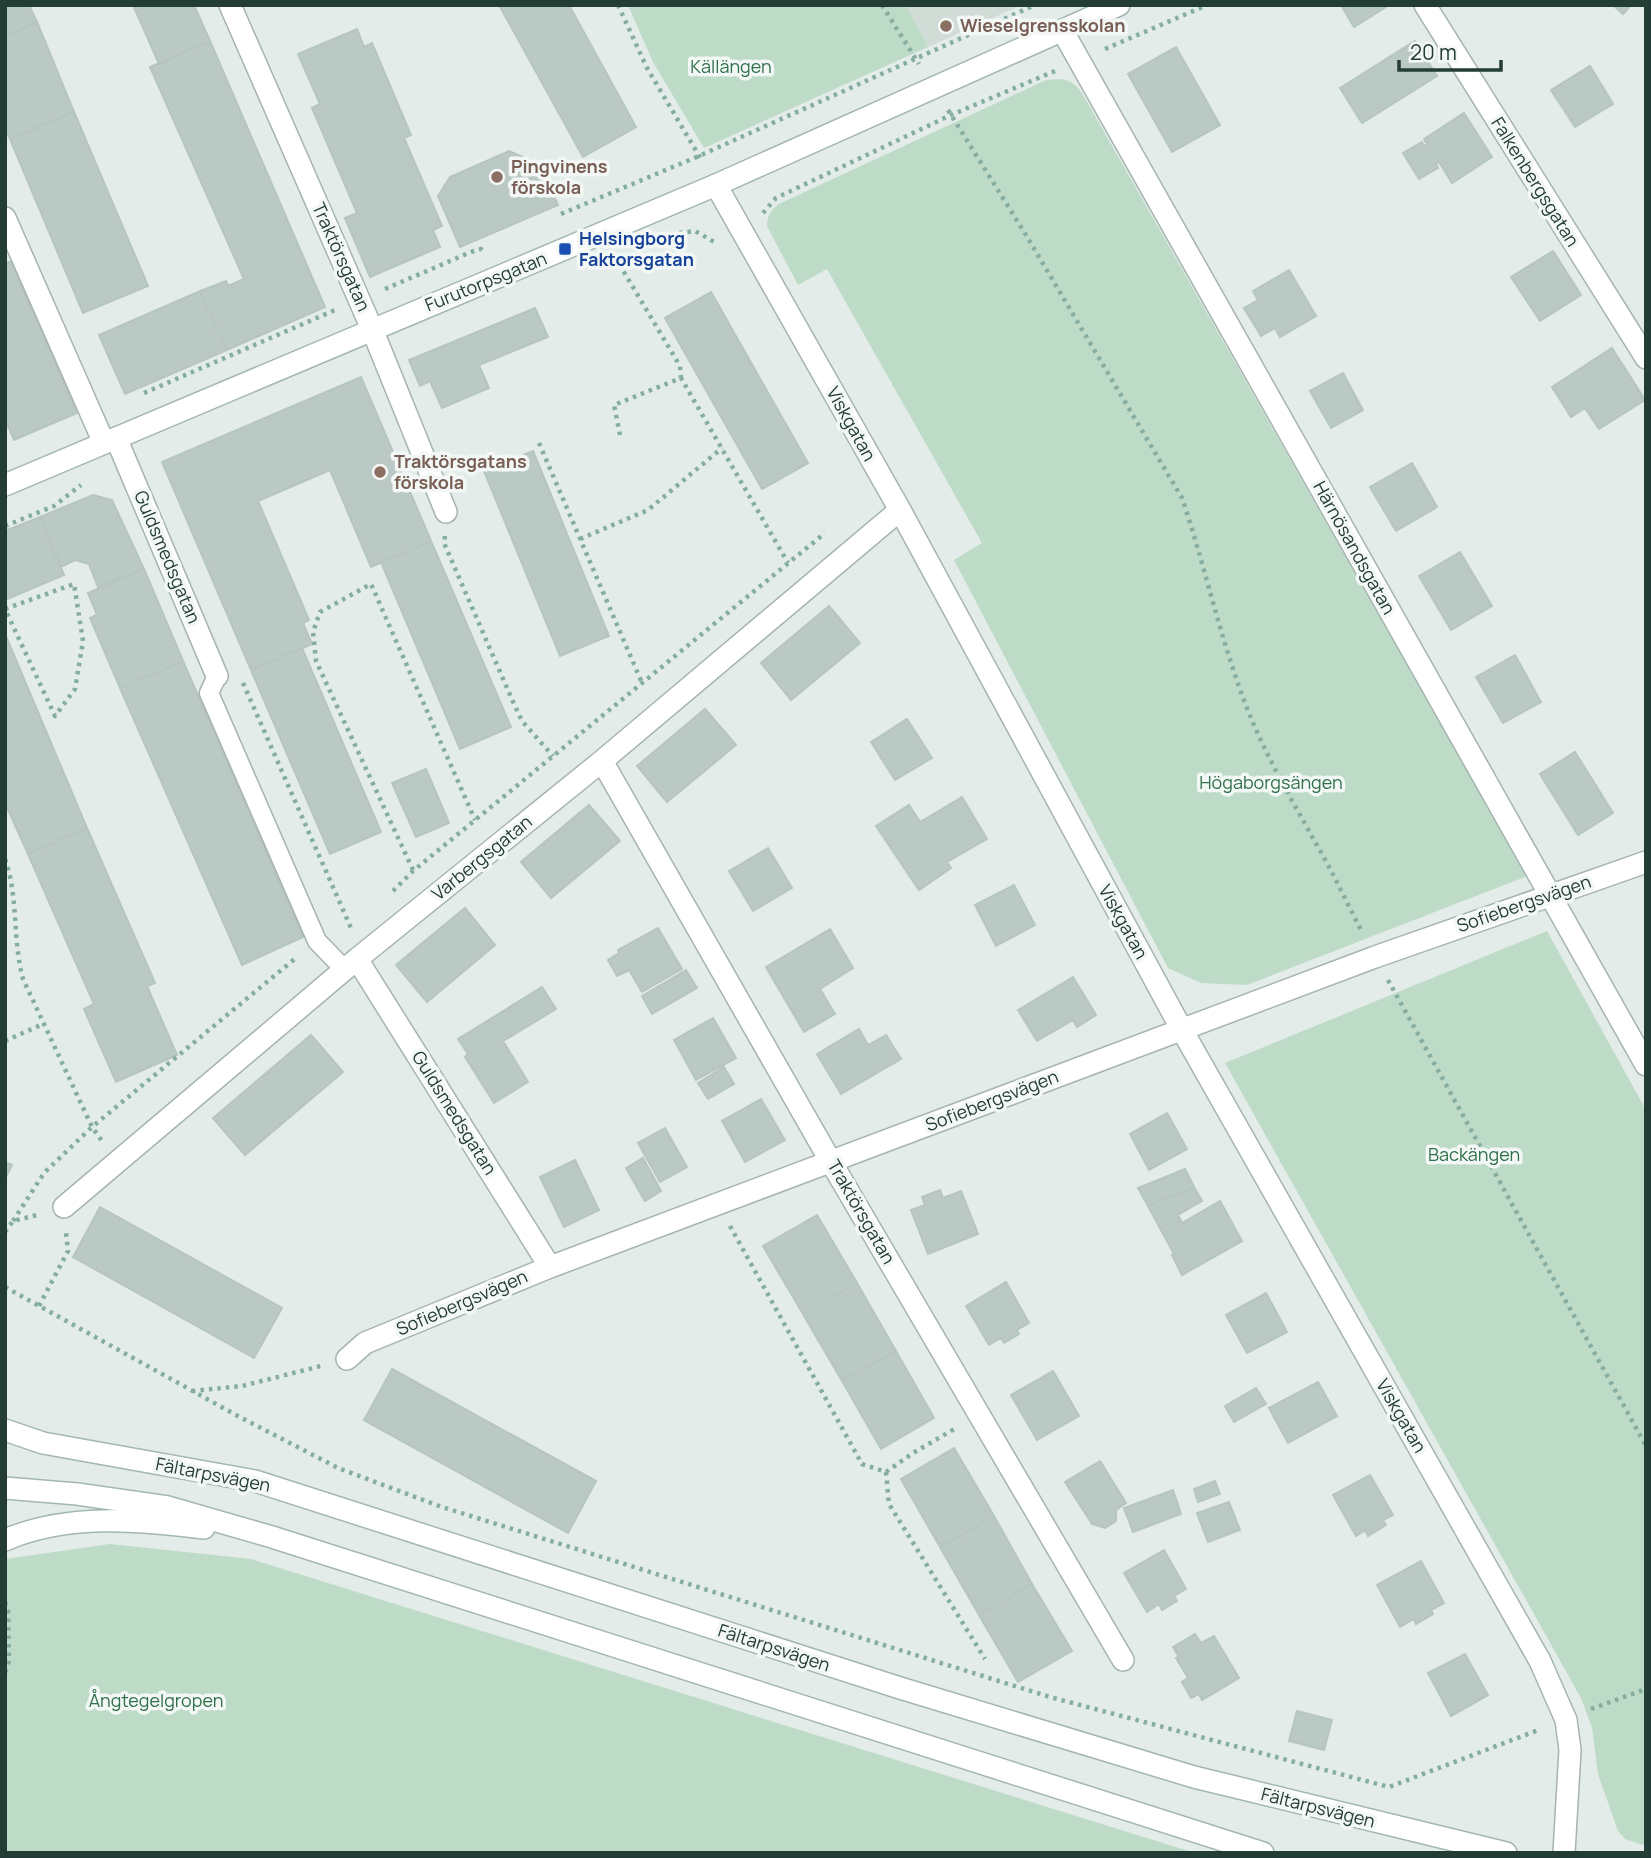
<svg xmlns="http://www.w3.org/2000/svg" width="1651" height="1858" font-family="Manrope,sans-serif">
<rect width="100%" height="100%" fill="#e3ece8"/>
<path fill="#d1dcd7" d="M906 5H1022L928 47Z"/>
<path fill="#bddbc6" d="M628 5H906L928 47 704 148 653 62Z
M1060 79C1075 81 1080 89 1087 102L1527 876 1247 985 1201 983 1168 968 954 560 982 543 827 269 798 285 767 226C767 215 771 210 779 204L1046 80Z
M1547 931 1646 1110V1846L1625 1839 1618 1831 1598 1774 1592 1728 1581 1698 1225 1063Z
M110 1544 251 1559 1195 1853H5V1559Z"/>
<path fill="#bbc9c4" stroke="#b6c5bf" stroke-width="2" d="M5 5H29L37 22 5 36Z
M133 5H194L210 41 159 64Z
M499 5H569L636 127 583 157Z
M1341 5H1389L1354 27Z
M1613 5H1631L1623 14Z
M37 22 74 112 10 139 5 129V36Z
M357 29 364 47 372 43 411 135 404 138 442 226 433 230 440 247 370 277 345 218 357 213 312 108 320 104 298 54Z
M210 41 325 307 227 350 200 291 226 281 228 286 244 279 150 67Z
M1415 41 1437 76 1362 123 1340 88Z
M1176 47 1220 125 1172 152 1128 74Z
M1590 66 1613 104 1575 127 1551 90Z
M74 112 148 286 83 313 10 139Z
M1464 113 1492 157 1452 183 1439 162 1436 164 1438 168 1419 179 1403 153 1422 142 1424 146 1427 144 1424 139Z
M509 151 540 165 558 205 460 247 438 196 450 177Z
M1553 251 1581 295 1540 321 1511 277Z
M11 261 77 413 14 440 5 419V264Z
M1289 270 1316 316 1280 337 1275 328 1261 336 1244 308 1258 300 1253 291Z
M200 291 227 350 125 394 99 335Z
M711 292 808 463 762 489 665 318Z
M535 308 548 337 479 365 489 388 442 408 430 381 420 386 409 360Z
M1612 348 1645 400 1599 429 1585 408 1571 417 1552 387Z
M1343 373 1363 410 1331 428 1310 391Z
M361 377 431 541 371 567 330 470 258 501 309 620 303 623 312 644 251 670 162 462Z
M533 451 609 636 560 656 484 471Z
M1412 463 1437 507 1396 531 1370 487Z
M93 495 112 500 144 569 98 587 89 564 75 560 61 567 40 517Z
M40 517 64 575 5 600V531Z
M431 541 511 727 460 749 381 562Z
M1460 552 1492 606 1451 630 1419 576Z
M144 569 183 661 120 688 90 618 97 615 88 593Z
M829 606 860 643 791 700 761 663Z
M5 634 87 828 28 854 5 803Z
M302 648 381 832 330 854 251 670Z
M1515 655 1541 702 1503 723 1476 677Z
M183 661 303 937 242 965 120 688Z
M705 709 736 745 667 802 637 766Z
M907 719 932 758 895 780 871 742Z
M1575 752 1613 813 1578 835 1540 774Z
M426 769 449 823 416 837 392 783Z
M962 797 987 839 947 862 951 868 919 890 876 826 909 805 920 822Z
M589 805 620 841 551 898 521 862Z
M87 828 155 983 147 986 177 1055 116 1082 84 1009 94 1004 28 854Z
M768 848 792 888 753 911 729 871Z
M1014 885 1035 925 996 946 975 905Z
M465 908 495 945 427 1002 396 965Z
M658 928 682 969 642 992 629 970 617 976 608 960 619 953 618 950Z
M830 929 853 968 820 989 835 1014 804 1032 766 967Z
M686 970 697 988 652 1014 642 996Z
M1073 977 1096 1015 1077 1027 1073 1020 1037 1041 1018 1010Z
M542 987 556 1009 503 1041 528 1082 494 1103 465 1057 468 1054 458 1039Z
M713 1018 736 1058 696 1080 674 1040Z
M859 1029 868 1045 886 1035 901 1059 841 1094 817 1054Z
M311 1035 343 1072 245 1155 213 1118Z
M724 1067 734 1084 708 1099 698 1083Z
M761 1099 785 1140 745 1162 722 1121Z
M1167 1113 1187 1149 1149 1170 1130 1134Z
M665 1128 687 1167 660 1182 638 1143Z
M643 1158 661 1191 645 1201 626 1168Z
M575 1160 599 1210 564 1227 540 1177Z
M5 1162 12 1165 5 1179Z
M1185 1169 1194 1187 1148 1206 1138 1188Z
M1194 1187 1202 1201 1178 1215 1182 1223 1220 1201 1242 1241 1182 1275 1172 1255 1174 1254 1148 1206Z
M940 1190 943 1198 961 1191 978 1234 928 1254 911 1210 925 1205 922 1197Z
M100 1207 282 1308 254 1358 73 1257Z
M817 1215 857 1283 803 1314 763 1246Z
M1006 1282 1029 1323 1017 1330 1019 1334 1004 1343 1001 1338 989 1345 966 1306Z
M857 1283 896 1351 842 1381 803 1314Z
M1266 1293 1287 1332 1247 1353 1226 1315Z
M896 1351 934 1418 881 1449 842 1381Z
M392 1369 596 1481 568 1533 364 1420Z
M1053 1371 1079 1416 1037 1440 1011 1395Z
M1318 1382 1337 1416 1288 1443 1269 1408Z
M1256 1388 1266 1404 1234 1422 1225 1406Z
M954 1448 994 1516 940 1547 901 1479Z
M1100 1461 1126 1503 1116 1510V1521L1105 1528 1092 1524 1065 1482Z
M1370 1475 1393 1515 1383 1520 1386 1525 1368 1536 1365 1530 1356 1536 1333 1495Z
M1215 1481 1220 1494 1198 1502 1194 1489Z
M1173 1490 1181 1514 1133 1532 1124 1508Z
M1229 1502 1240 1530 1208 1542 1197 1513Z
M994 1516 1032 1584 979 1615 940 1547Z
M1164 1550 1186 1589 1174 1596 1177 1601 1162 1610 1159 1604 1147 1612 1124 1573Z
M1421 1561 1444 1603 1431 1610 1433 1614 1416 1624 1414 1619 1400 1627 1377 1585Z
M1032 1584 1072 1651 1018 1682 979 1615Z
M1195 1634 1201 1643 1214 1636 1239 1678 1202 1700 1199 1694 1191 1698 1182 1682 1188 1678 1176 1658 1179 1657 1173 1647Z
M1465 1654 1488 1695 1451 1716 1428 1673Z
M1297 1711 1332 1720 1324 1750 1289 1741Z"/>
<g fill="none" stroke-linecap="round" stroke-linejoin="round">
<defs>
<path id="lane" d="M217 676 209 693 317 941 345 970"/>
<path id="street" d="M230 5 372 329 446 512
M1425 5 1646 358
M1062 30 1646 1065
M716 185 900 510 1182 1030 1540 1661 1566 1720 1570 1750 1564 1853
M5 218 104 443
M116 438 217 676
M602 761 831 1162 1123 1660
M357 959 550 1267
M64 1207 357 959 602 761 900 510
M347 1359 365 1343 550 1267 1375 957 1646 862"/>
<path id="secondary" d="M5 485 716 185 1119 5
M5 1430 43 1443 255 1481 900 1688 1194 1777 1506 1853
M5 1488 77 1494 168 1507 272 1537 1263 1853
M5 1540C68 1513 137 1520 204 1528"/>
</defs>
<use href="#lane" stroke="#a6b4af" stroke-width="21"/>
<use href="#street" stroke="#a6b4af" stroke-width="24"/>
<use href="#secondary" stroke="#a2b7b0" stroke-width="24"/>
<path stroke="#85ada2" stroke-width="4.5" stroke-dasharray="3.5 5" stroke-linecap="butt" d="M618 5 647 68 701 159
M882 5 919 64
M1105 49 1207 5
M948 110 1026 235 1182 498C1206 569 1221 643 1249 713 1269 763 1297 809 1323 856 1337 881 1349 907 1362 932
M763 213 776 198 951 115 1055 71
M561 214 699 156 1035 5
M679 233 695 231 716 243
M615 257 680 366 681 378
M385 289 471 252 481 249 483 254
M144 393 335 310
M620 435 614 405 681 378 788 563
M539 443 642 683
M5 526 54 506 81 485
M445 536 444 543 514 704 522 721 553 756
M580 539 648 510 722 448
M5 609 74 584 83 641 75 689 55 716 5 609
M243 683 351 928
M5 859C19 898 12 939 23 979L92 1127 102 1141
M413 870 316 661 313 632 320 612 371 584 475 820
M393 891 413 871 825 533
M1388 980 1646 1446
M5 1041 43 1024
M13 1221 44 1173 92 1127 297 957
M730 1226 862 1464 886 1472 889 1504 985 1659
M5 1232 13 1221 41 1214
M5 1287 236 1415 338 1468 442 1507 1050 1697 1389 1787 1541 1729
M39 1306 68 1251 66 1233
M192 1391 242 1386 321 1366
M886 1472 913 1453 956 1428
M5 1602 8 1610 9 1661 5 1673
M1591 1709 1646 1689"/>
<use href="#lane" stroke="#fff" stroke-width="18"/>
<use href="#street" stroke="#fff" stroke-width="21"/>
<use href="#secondary" stroke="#fff" stroke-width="21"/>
</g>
<g fill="#8d6e63" stroke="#f3f8f6" stroke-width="2.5">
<circle cx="946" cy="26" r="7"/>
<circle cx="497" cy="177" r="7"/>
<circle cx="380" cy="472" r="7"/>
</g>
<rect fill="#1a4fb4" stroke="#f3f8f6" stroke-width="2.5" x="558" y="242" width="14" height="14" rx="3.5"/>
<g text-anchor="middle" stroke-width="7" stroke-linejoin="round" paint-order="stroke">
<g font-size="18" font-weight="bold" fill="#785e54" stroke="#f3f8f6" text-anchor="start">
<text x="960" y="32">Wieselgrensskolan</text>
<text x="511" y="173">Pingvinens<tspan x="511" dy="21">förskola</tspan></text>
<text x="394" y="468">Traktörsgatans<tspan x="394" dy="21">förskola</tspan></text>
</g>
<g font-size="18" fill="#30704a" stroke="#f3f8f6">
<text x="731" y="73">Källängen</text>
<text x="1271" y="789">Högaborgsängen</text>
<text x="1474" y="1161">Backängen</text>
<text x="156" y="1707">Ångtegelgropen</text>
</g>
<g font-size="18" fill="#243c36" stroke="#f3f8f6">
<text transform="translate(1535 182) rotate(58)" y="6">Falkenbergsgatan</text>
<text transform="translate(341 257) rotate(66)" y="6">Traktörsgatan</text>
<text transform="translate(486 282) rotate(-22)" y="6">Furutorpsgatan</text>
<text transform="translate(851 424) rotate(61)" y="6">Viskgatan</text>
<text transform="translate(1354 548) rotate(61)" y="6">Härnösandsgatan</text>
<text transform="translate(167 557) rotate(67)" y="6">Guldsmedsgatan</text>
<text transform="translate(482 858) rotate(-39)" y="6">Varbergsgatan</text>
<text transform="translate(1524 904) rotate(-19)" y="6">Sofiebergsvägen</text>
<text transform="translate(1123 922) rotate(61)" y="6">Viskgatan</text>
<text transform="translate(992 1101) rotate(-21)" y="6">Sofiebergsvägen</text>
<text transform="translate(454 1113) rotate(58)" y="6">Guldsmedsgatan</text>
<text transform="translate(861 1212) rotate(60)" y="6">Traktörsgatan</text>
<text transform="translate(462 1303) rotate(-23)" y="6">Sofiebergsvägen</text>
<text transform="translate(1401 1416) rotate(60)" y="6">Viskgatan</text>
<text transform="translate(213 1475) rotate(11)" y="6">Fältarpsvägen</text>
<text transform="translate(774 1648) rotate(18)" y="6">Fältarpsvägen</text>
<text transform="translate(1318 1808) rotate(14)" y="6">Fältarpsvägen</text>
</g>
<g font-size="18" font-weight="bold" fill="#164399" stroke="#f3f8f6" text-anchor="start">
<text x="579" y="245">Helsingborg<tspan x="579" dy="21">Faktorsgatan</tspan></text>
</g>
</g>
<rect width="1651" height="1858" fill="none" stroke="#243c36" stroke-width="14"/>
<path d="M1399 60v10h102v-10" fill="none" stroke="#243c36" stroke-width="3.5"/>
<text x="1410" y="60" font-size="21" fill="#243c36" stroke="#f3f8f6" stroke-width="5" paint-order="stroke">20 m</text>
</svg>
